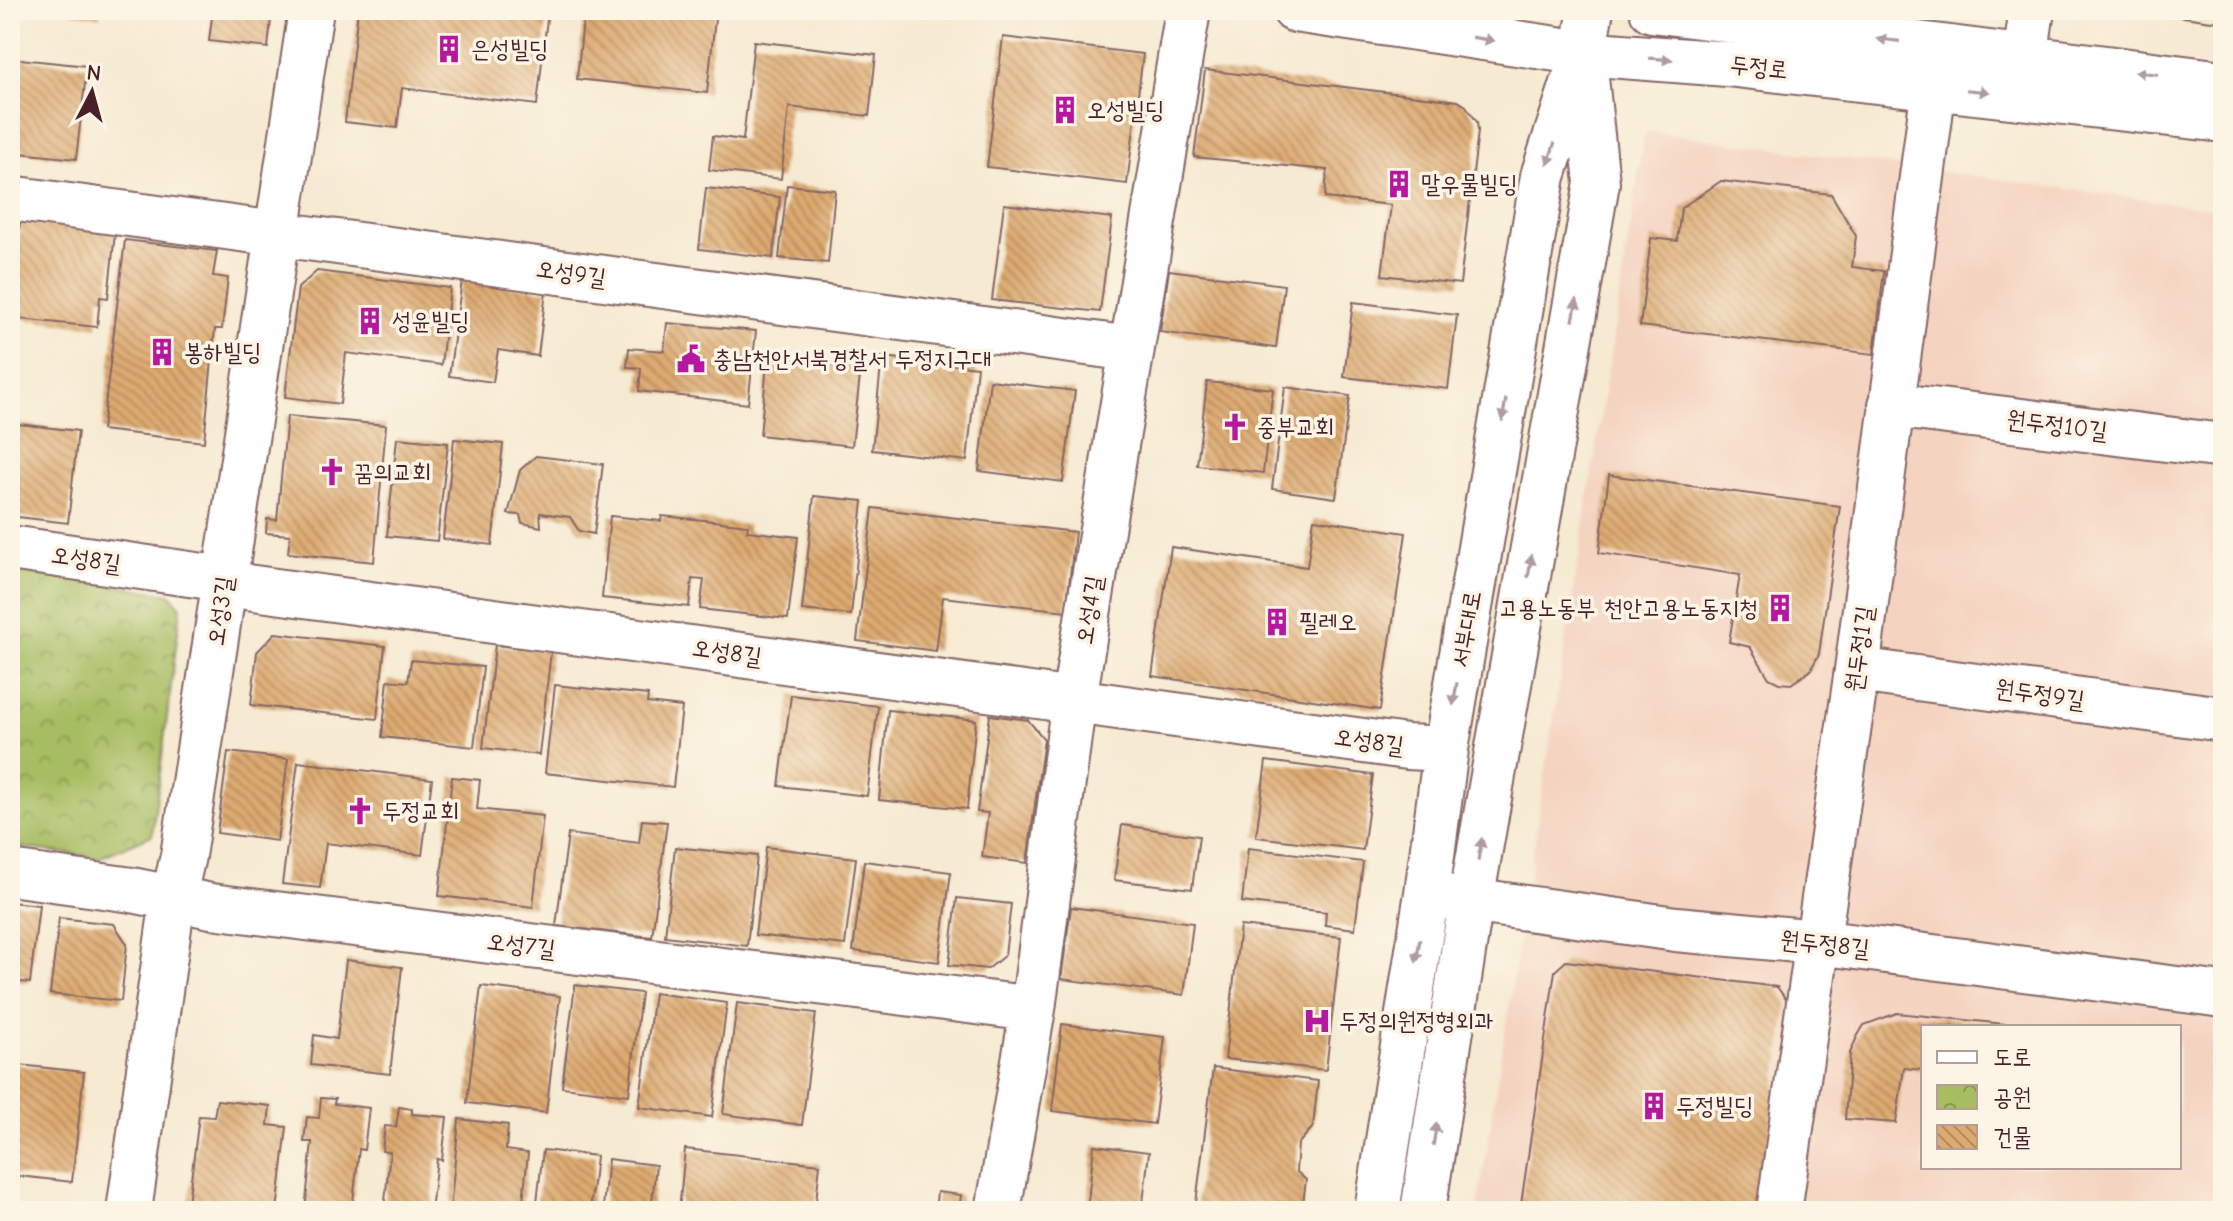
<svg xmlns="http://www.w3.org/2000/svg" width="2233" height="1221" font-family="'Comic Neue','Poor Story',sans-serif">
<defs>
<pattern id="park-crowns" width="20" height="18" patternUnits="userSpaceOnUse" patternTransform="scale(2)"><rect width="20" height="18" fill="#a7bd62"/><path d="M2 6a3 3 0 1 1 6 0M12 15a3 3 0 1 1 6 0" fill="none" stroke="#8a9951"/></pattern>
<pattern id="building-back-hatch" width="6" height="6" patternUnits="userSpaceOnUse" patternTransform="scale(2)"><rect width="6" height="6" fill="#ddaa71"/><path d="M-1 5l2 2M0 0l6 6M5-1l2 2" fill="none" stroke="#b58a5d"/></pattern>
</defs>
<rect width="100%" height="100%" fill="#fcf5e5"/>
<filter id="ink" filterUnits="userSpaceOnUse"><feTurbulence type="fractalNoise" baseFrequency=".0125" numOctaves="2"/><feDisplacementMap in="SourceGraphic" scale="16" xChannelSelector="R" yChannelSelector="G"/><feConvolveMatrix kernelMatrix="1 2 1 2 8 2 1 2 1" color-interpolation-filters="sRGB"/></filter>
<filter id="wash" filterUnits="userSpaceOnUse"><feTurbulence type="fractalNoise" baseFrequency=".006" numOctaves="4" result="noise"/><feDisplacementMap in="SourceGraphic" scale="32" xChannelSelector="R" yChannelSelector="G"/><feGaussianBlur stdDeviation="1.8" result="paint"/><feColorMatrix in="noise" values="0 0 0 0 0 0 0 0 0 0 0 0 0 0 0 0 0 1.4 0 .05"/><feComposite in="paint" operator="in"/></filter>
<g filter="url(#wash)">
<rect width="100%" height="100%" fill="#f6ead2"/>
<path fill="#f4d3c0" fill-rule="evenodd" d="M1645 131 2223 210V1211H1477ZM1923 1027H2179V1167H1923Z"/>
<path fill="url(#park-crowns)" stroke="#786e46" stroke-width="2" d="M10 571 170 594 181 607 152 835 99 858 10 846Z"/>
<g id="blocks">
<path fill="url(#building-back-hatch)" d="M60 10H100L99 17Z
M167 10H272L268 48 209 41 212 17 166 12Z
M358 10H548L537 105 402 88 397 128 345 122Z
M584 10H716L707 93 577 79Z
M2134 10H2220L2219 22Z
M1003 37 1143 54 1127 184 987 167Z
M754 41 876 55 869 116 789 107 781 179 709 170 713 136 743 140Z
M10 58 87 66 76 159 10 152Z
M1205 70 1458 101 1466 106 1477 122 1478 131 1460 284 1382 275 1391 205 1325 198 1327 170 1194 157Z
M1721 181 1831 194 1856 236 1852 267 1884 271 1874 354 1640 326 1651 238 1677 241 1681 208Z
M787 185 835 190 828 263 779 258Z
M706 188 780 197 773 258 699 249Z
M1004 204 1112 218 1100 312 992 300Z
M10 221H16L12 254H10Z
M20 222 115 233 108 298 100 297 97 327 10 318Z
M125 240 217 251 213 276 228 278 222 329H215L204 442 102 430Z
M1169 270 1284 285 1276 348 1160 332Z
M317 271 450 288 441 365 346 353 340 404 285 397 298 288Z
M462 280 546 291 538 356 498 350 493 382 449 376Z
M1353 302 1457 315 1448 389 1344 377Z
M667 323 756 331 748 404 639 391 641 368 627 367 629 348 664 351Z
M768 355 861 367 852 446 760 435Z
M882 357 977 367 967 461 872 450Z
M990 380 1075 391 1063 482 979 471Z
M1207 382 1273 389 1263 473 1197 465Z
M1285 387 1350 396 1336 498 1272 489Z
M287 416 386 425 374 562 288 553 290 535 266 533 267 519 277 520Z
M10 423 78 431 68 523 10 516Z
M397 438 448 443 437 541 387 536Z
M454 439 503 444 492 545 443 539Z
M536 456 603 464 594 534 579 531 570 517 540 513 541 527 522 523 520 515 508 514 520 470Z
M1609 475 1840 506 1819 654 1810 671 1791 684 1779 683 1769 678 1750 647 1729 642 1740 575 1599 553Z
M814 496 863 501 851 615 802 610Z
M873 508 1075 532 1066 611 943 597 936 651 857 641Z
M610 516 661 521 662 516 704 520 748 525 747 531 798 537 788 619 700 609 704 580 692 579 689 607 602 598Z
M1314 519 1406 533 1380 710 1152 676 1171 547 1307 567Z
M275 633 385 646 377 719 251 705 257 652Z
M495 645 551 651 539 755 483 748Z
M411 660 483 667 474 747 382 737 388 680 408 682Z
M555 685 648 695 647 703 682 707 673 787 545 773Z
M791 695 878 706 867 796 779 786Z
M888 710 976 720 967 809 879 800Z
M990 715 1028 720 1044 739 1027 863 982 857 988 813 977 812Z
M228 752 288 759 277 841 217 833Z
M1266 761 1373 775 1363 850 1256 837Z
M298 762 432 779 422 855 326 843 320 888 282 884Z
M452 777 480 780 477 809 543 816 533 907 439 896Z
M642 820 667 822 652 937 556 926 568 834 639 843Z
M1122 825 1199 836 1192 889 1114 880Z
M675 847 757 856 747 946 665 936Z
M766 847 856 858 845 945 755 935Z
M1248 848 1363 862 1355 929 1325 925 1326 912 1242 902Z
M864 861 951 872 939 962 853 951Z
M957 898 1011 904 1005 955 988 969 949 965Z
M10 902 39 905 30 983 10 981Z
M1071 907 1193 923 1184 995 1061 979Z
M59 918 114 924 127 944 121 1001 50 994Z
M1240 926 1341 937 1326 1070 1225 1059Z
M346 960 402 967 390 1074 311 1065 314 1035 337 1039Z
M1566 961 1777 987 1788 1002 1758 1211H1520L1555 971Z
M575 985 641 993 629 1095 562 1087Z
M481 986 560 996 546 1113 467 1103Z
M654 993 727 1003 712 1117 639 1107Z
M737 1003 816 1013 802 1125 723 1114Z
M1897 1013 2014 1025V1027H1923V1070L1904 1068 1896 1123 1845 1119 1850 1053 1857 1037 1864 1025Z
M1062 1024 1165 1037 1154 1124 1052 1111Z
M10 1064 84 1072 72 1182 10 1175Z
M1213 1068 1318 1081 1313 1127 1298 1144 1296 1171 1306 1180 1302 1211H1195Z
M321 1098 335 1099 334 1104 369 1108 364 1150 359 1149 352 1211H305L312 1142H304L307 1117 319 1118Z
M217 1100 270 1106 268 1125 287 1127 277 1211H187L199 1116 214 1117Z
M399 1107 412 1109V1114L447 1117 442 1160 437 1159 431 1211H384L390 1152 382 1151 385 1126 396 1127Z
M459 1119 508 1125 506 1150 528 1153 522 1211H450Z
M1094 1145 1149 1152 1142 1211H1087Z
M685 1149 820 1164 815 1211H679Z
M543 1150 596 1156 590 1211H536Z
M608 1159 656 1165 651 1211 603 1207Z
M937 1192 961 1195 959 1211H935Z"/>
</g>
</g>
<g filter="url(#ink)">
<use href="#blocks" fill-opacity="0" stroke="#866665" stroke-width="2"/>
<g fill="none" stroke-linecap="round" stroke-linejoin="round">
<defs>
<path id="minor" d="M1295 10 1583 53 1727 64 2223 120
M1652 10 2223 83
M2025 58 2032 10
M10 198 1131 349
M1891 405 2223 446
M10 548 224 579 247 587 1407 747 1446 749
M1857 670 2223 719
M10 873 132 890 211 906 1033 1009
M1441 896 1676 929 1818 942 2223 995
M129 1211 173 899 183 856 311 10
M998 1211 1033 1009 1074 699 1188 10
M1377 1211 1427 893 1446 749 1543 176 1583 53 1591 10
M1423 1211 1471 901 1597 183 1585 68
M1779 1211 1857 670 1934 86"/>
</defs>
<use href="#minor" stroke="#866665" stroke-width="48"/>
<use href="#minor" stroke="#fff" stroke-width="44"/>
</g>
<defs><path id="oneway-solid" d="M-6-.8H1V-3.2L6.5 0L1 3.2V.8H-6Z" transform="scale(2)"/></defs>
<g fill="#ae9aa0">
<use href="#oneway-solid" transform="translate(1483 39) rotate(9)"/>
<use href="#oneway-solid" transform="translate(1888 40) rotate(-173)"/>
<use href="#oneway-solid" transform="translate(1661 59) rotate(4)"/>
<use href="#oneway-solid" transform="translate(2146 73) rotate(-173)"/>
<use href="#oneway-solid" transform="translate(1978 91) rotate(6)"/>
<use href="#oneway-solid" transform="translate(1551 154) rotate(108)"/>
<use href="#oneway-solid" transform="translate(1575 310) rotate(-80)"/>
<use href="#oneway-solid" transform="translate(1504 410) rotate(100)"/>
<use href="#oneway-solid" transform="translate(1530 566) rotate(-80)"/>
<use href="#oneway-solid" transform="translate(1455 694) rotate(100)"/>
<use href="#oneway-solid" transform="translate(1480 849) rotate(-80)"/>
<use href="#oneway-solid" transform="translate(1418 951) rotate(99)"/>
<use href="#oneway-solid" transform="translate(1435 1134) rotate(-81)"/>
</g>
</g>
<defs>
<symbol id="building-bare" viewBox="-9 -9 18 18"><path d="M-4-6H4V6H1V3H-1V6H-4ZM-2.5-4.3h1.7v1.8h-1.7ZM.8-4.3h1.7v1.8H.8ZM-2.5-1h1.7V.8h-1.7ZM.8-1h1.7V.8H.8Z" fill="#b5179e" stroke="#fcf5e5" stroke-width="2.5" paint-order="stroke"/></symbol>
<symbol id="civic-bare" viewBox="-9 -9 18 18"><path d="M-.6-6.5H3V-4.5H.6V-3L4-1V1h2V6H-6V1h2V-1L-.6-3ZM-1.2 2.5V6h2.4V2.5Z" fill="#b5179e" stroke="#fcf5e5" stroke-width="2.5" paint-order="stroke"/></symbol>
<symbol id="church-bare" viewBox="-9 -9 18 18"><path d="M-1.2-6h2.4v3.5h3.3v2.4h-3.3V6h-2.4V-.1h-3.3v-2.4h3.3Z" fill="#b5179e" stroke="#fcf5e5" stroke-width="2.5" paint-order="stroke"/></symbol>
<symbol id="hospital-bare" viewBox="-9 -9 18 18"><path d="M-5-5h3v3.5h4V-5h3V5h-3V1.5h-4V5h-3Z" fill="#b5179e" stroke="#fcf5e5" stroke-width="2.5" paint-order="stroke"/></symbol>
</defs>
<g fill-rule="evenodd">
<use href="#building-bare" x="429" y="29" width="40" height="40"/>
<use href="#building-bare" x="1045" y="90" width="40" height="40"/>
<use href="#building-bare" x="1379" y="164" width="40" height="40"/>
<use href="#building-bare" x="350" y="301" width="40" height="40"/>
<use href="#building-bare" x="142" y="332" width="40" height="40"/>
<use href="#civic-bare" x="671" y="339" width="40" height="40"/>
<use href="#church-bare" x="1215" y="407" width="40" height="40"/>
<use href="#church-bare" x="312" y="452" width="40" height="40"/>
<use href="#building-bare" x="1760" y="588" width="40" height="40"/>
<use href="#building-bare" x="1257" y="602" width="40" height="40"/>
<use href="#church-bare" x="340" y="791" width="40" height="40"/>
<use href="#hospital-bare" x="1297" y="1001" width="40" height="40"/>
<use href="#building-bare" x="1634" y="1086" width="40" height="40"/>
</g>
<g text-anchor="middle" stroke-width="7" stroke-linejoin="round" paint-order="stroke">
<g font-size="24" fill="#4a1f2b" stroke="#fcf5e5" text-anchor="start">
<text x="471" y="57">은성빌딩</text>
<text x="1087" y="118">오성빌딩</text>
<text x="1421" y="192">말우물빌딩</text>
<text x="392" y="329">성윤빌딩</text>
<text x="184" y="360">봉하빌딩</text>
<text x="713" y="367">충남천안서북경찰서 두정지구대</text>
<text x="1257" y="435">중부교회</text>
<text x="354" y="480">꿈의교회</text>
<text x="1758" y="616" text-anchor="end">고용노동부 천안고용노동지청</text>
<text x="1299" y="630">필레오</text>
<text x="382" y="819">두정교회</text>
<text x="1339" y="1029">두정의원정형외과</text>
<text x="1676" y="1114">두정빌딩</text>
</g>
<g font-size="24" fill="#4a1f2b" stroke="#fcf5e5">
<text transform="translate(1759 67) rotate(6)" y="8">두정로</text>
<text transform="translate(571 273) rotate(8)" y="8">오성9길</text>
<text transform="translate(2057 425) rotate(7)" y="8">원두정10길</text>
<text transform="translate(86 559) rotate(8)" y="8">오성8길</text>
<text transform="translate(1089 610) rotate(-81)" y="8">오성4길</text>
<text transform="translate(220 611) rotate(-82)" y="8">오성3길</text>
<text transform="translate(1466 629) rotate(-80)" y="8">서부대로</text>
<text transform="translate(1859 649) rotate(-82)" y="8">원두정1길</text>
<text transform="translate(727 652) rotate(8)" y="8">오성8길</text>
<text transform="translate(2040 694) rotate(8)" y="8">원두정9길</text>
<text transform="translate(1369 741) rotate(8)" y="8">오성8길</text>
<text transform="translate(1825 944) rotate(6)" y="8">원두정8길</text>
<text transform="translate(521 945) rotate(7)" y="8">오성7길</text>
</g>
</g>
<rect width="2233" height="1221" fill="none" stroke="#fcf5e5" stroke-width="40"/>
<rect x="1921" y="1025" width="260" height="144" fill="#fcf5e5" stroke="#b59f9b" stroke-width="2"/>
<rect x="1937" y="1051" width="40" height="12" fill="#ffffff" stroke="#b59f9b" stroke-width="2"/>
<text x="1993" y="1065" font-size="24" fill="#4a1f2b">도로</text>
<rect x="1937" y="1085" width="40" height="24" fill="url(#park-crowns)" stroke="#b59f9b" stroke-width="2"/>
<text x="1993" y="1105" font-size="24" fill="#4a1f2b">공원</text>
<rect x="1937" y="1125" width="40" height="24" fill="url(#building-back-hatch)" stroke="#b59f9b" stroke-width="2"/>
<text x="1993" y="1145" font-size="24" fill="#4a1f2b">건물</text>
<g transform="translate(92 92) rotate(6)" stroke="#fcf5e5" stroke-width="6" paint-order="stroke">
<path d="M0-6L14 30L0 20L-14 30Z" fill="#4a1f2b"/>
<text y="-12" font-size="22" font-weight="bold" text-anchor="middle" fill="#4a1f2b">N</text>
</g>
</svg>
